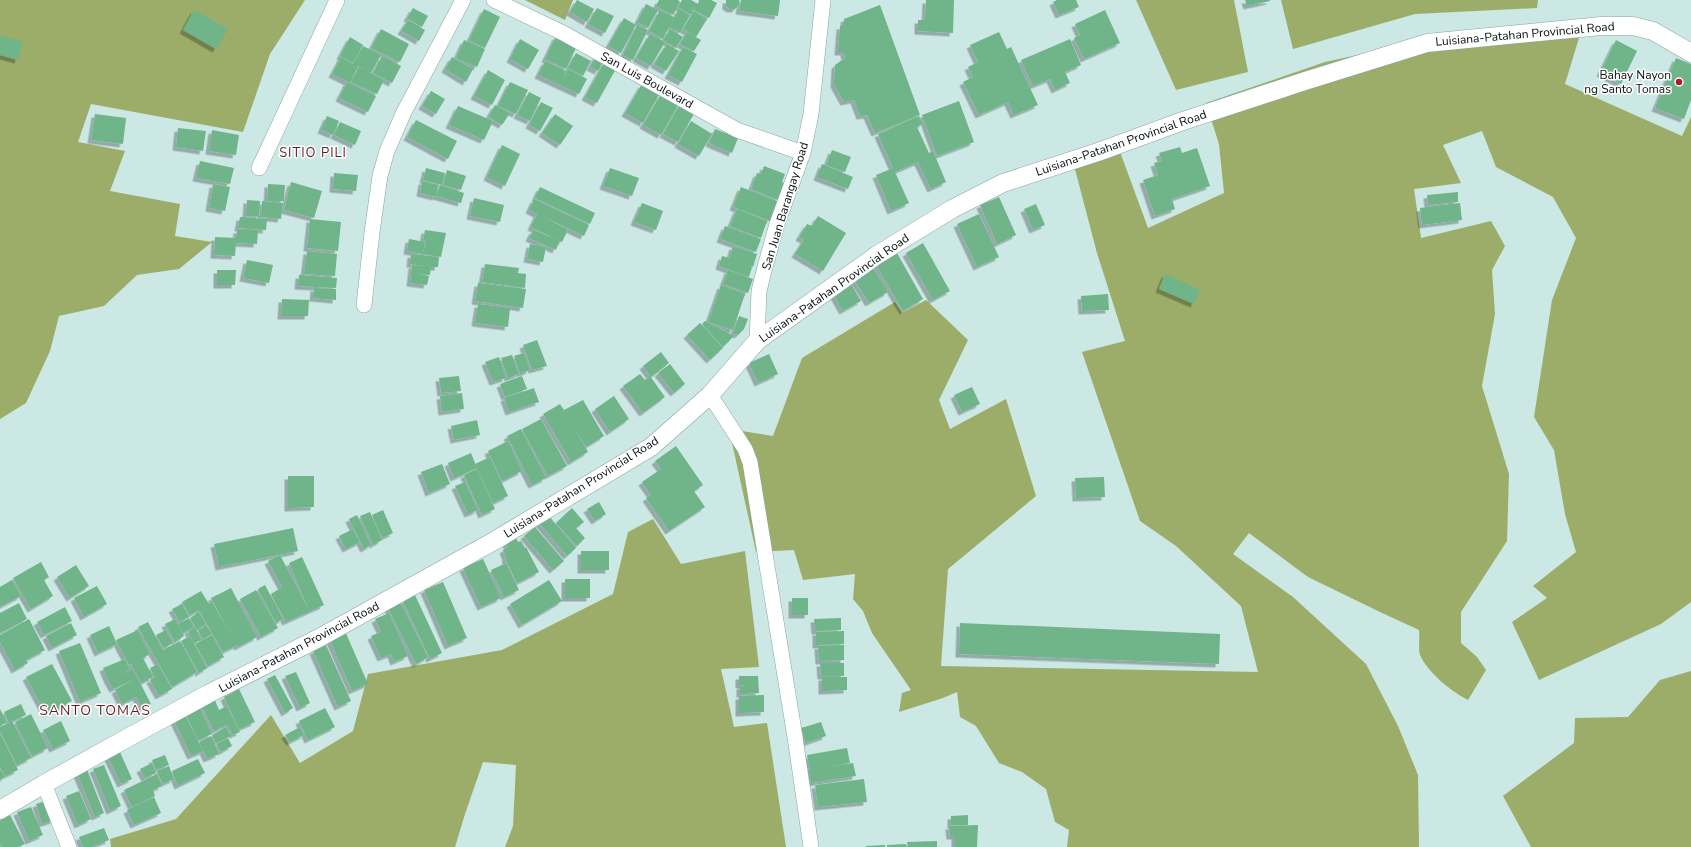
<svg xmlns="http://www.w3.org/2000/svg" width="1691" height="847" font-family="'Nunito Sans',sans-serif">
<defs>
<filter id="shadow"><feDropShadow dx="-3.5" dy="3.5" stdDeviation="0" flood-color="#0004"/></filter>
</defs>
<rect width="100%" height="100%" fill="#cbe8e5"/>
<path fill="#9bad68" d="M0 0H305L270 54 243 132 91 104 78 142 125 151 110 191 180 204 175 236 212 242 179 269 137 275 104 306 59 316 50 351 26 403 0 419Z
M525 0H573L565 20Z
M1136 0H1234L1248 72 1176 90Z
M1281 0H1538L1537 8 1415 14 1293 49Z
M1582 28 1565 84 1682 136 1691 117V602L1661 624 1539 680 1512 622 1547 598 1533 586 1576 552 1565 514 1554 450 1534 417 1552 300 1576 238 1553 197 1496 167 1482 131 1443 145 1461 183 1414 189 1421 238 1491 221 1505 246 1492 270 1495 314 1482 386 1509 474 1507 541 1461 612V643L1477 657 1486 670 1468 700C1451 691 1428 673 1420 655 1418 648 1420 637 1419 630L1380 612 1308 577 1249 533 1233 554 1293 597 1366 664 1398 726 1418 775 1419 847H1067L1069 830 1055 822 1046 789 1022 772 999 763 976 726 960 717 957 692 943 698 899 712 902 693 911 690 872 633 863 611 853 599 855 574 803 580 794 550 756 552 729 429 773 436 802 358 895 302 902 313 926 300 968 340 939 400 950 429 1006 399 1036 496 948 569 941 666 1258 672 1241 606 1176 546 1140 521 1082 352 1125 341 1097 253 1071 154 1116 141 1148 228 1224 193 1219 144 1206 103 1325 62 1436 38Z
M653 519 681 564 745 551 759 667 721 669 734 727 767 723 786 847H505L513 826 516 765 483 762 465 814 455 847H111L110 839 176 819 271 715 300 763 353 731 368 674 502 650 613 594 628 532Z
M1691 671V847H1531L1503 796 1574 743 1575 718 1628 717 1660 680Z"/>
<path fill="#6fb489" filter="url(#shadow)" d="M577 0 594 9 587 22 570 12Z
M659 0H678L680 2 673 15 656 6Z
M682 0H691L698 4 699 0H711L717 3 709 18 694 10 696 6 693 10 691 9 693 11 691 15 678 7Z
M726 0H739L740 2 738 6 735 9H730L726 6Z
M741 0H780L778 16 739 11Z
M926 0H954L953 33 918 31V20H925Z
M1057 0H1076L1079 7 1059 15 1053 2Z
M1245 0H1270V1L1247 6Z
M646 4 658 10 648 28 637 22Z
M880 5 920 115 875 133 867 115 860 116 854 100 844 102 834 84 835 65 845 58 844 52H838L840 26H844V19Z
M413 8 428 16 422 27 407 18Z
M597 8 614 16 605 33 588 24Z
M484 9 500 17 485 48 469 40Z
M679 9 690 15 680 33 669 27Z
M194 10 228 29 216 49 183 30Z
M660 10 674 17 663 39 649 31Z
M1105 10 1120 43 1084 59 1074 38 1080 35 1075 24Z
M694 11 707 19 696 37 683 29Z
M624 18 636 25 621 53 608 46Z
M408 20 425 30 419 41 401 31Z
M637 25 648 30 633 60 623 55Z
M381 29 409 44 400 62 371 48Z
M670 29 683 37 676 48 663 40Z
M687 32 701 40 694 51 680 44Z
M999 32 1007 49 1011 47 1038 105 1014 115 1008 102 979 115 963 82 973 77 968 67 978 62 970 45Z
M650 34 665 42 651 66 636 58Z
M0 35 23 42 18 60 0 55Z
M556 36 577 46 566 69 545 59Z
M350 37 363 45 353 63 340 56Z
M520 39 539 50 528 69 510 59Z
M1070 39 1081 65 1065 72 1070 83 1055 90 1050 79 1033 86 1021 60Z
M464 40 485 49 477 67 456 58Z
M1616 40 1637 51 1621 84 1600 73Z
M667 44 679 51 666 71 654 64Z
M363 46 381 55 371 73 384 80 377 94 351 82 359 67 368 71 358 66 350 83 332 74 341 57 353 64Z
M683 47 697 54 682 82 668 75Z
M576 53 591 61 583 76 568 68Z
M382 56 401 66 392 83 373 73Z
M596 56 604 60 598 71 590 67Z
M452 57 473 69 466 82 445 69Z
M1676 58 1691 64V100L1684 119 1655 108Z
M545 61 566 71 564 76 568 69 587 79 579 94 538 75Z
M605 61 617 67 597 103 585 97Z
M488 70 505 80 492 105 474 96Z
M347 82 376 96 368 112 339 98Z
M510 82 528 90 516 114 498 106Z
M642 84 660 93 643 123 625 113Z
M431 91 445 99 436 114 422 106Z
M529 92 541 98 530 121 517 115Z
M661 94 679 104 661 135 643 125Z
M959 101 974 142 937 156 922 115Z
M541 102 553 108 540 131 529 125Z
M680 104 695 112 678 142 663 134Z
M495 105 510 113 502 125 488 117Z
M458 106 493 121 484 140 449 125Z
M95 114 126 118 123 144 91 140Z
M555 114 573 126 560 145 542 133Z
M327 116 339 121 333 135 321 130Z
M919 116 923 124 917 127 929 153 933 151 946 182 931 189 918 162 895 172 909 203 891 211 876 175 893 168 878 134Z
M416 120 457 141 448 159 407 137Z
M691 121 712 134 699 156 678 144Z
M340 122 361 131 355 145 334 135Z
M178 128 206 131 203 151 176 147Z
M715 129 738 138 732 153 709 143Z
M212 130 239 135 236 155 209 151Z
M502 145 520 154 505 186 487 177Z
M1180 147 1182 153 1197 148 1210 186 1172 199 1175 209 1155 216 1143 180 1158 175 1154 163 1162 161 1159 153Z
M832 150 851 157 845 172 826 165Z
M200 161 234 168 230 184 196 178Z
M822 164 853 177 848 189 817 177Z
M764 166 785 174 782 182 784 183 778 200 751 189 757 173 761 174Z
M426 168 445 173 442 185 423 180Z
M610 168 639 178 632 196 603 186Z
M447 170 466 176 461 190 443 185Z
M334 173 358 175 356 191 333 189Z
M422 181 438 185 436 197 420 193Z
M291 182 322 191 314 218 284 210Z
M213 184 230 187 225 211 209 208Z
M268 184 285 185 284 201H267Z
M440 185 464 193 461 203 436 196Z
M540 187 595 213 590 224 535 198Z
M741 187 777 201 770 221 733 207Z
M1458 192V202L1428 205 1427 195Z
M999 197 1016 235 997 244 980 205Z
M474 198 504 205 500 222 470 216Z
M534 199 589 225 584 236 542 216 568 230 562 242 559 241 556 250 529 238 533 230 558 240 531 227 537 214 529 210Z
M247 200 260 201 259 217 246 216Z
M262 201 283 203 281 219 261 217Z
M642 203 663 211 656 230 634 222Z
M1460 203 1462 220 1422 225 1420 208Z
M1036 204 1045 225 1033 230 1024 209Z
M737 209 767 221 761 238 730 226Z
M979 214 999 257 977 267 957 224Z
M818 216 846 233 823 271 795 254 804 240 799 237 807 224 812 226Z
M240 217 267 219 266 230 238 228Z
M310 219 341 222 338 251 307 248Z
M725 226 761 239 756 252 720 239Z
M237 230H258L257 244 236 243 235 256 214 255 215 237 236 238Z
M425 230 446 233 441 257 423 254 426 241H423Z
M409 239 425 242 423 254 407 251Z
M923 243 950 291 933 300 906 253Z
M530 244 546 247 543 262 527 259Z
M733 246 757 254 753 267 744 264 752 267 749 277 719 266 722 256 729 258Z
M307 251 337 254 335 276 304 274Z
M897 253 923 299 903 311 876 265Z
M411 254 439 257 438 267H431L430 275 417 274 429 276 427 285 410 283 412 265 426 266 410 264Z
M247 260 273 265 269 283 243 278Z
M485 264 519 268 518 273 526 274 525 288 482 282Z
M872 266 888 292 869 303 853 278Z
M217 270H236L235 285H217Z
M728 270 753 279 748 293 723 284Z
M1165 274 1200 290 1194 304 1159 289Z
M299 275 337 278 336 288 298 286Z
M850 282 861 301 843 311 832 292Z
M478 283 526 289 523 308 475 301Z
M721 285 745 294 733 330 708 322Z
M314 288 336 289V300L313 298Z
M1108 294 1109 310 1082 311 1081 296Z
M282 299 309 300 308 316H281Z
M478 304 510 308 508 327 475 323Z
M739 316 748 319 744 329 738 335 733 333Z
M705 321 709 323 734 336 723 347 702 324Z
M700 323 723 348 710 360 687 335Z
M537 340 547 366 532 370 523 345Z
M661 352 669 363 651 377 643 366Z
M524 353 530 370 520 374 514 356Z
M769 354 778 374 758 383 749 363Z
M512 355 519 374 508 378 501 358Z
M499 357 506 378 493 382 485 362Z
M670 364 685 384 674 393 658 373Z
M640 374 645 380 650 376 665 397 643 413 623 386Z
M459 376 461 391 441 393 439 378Z
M522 376 527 389 505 397 500 384Z
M972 387 980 404 962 412 954 395Z
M534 388 539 402 509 412 504 398Z
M462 393 464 409 442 412 440 396Z
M614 396 629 419 610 432 595 409Z
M583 400 604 436 586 447 572 424 588 452 571 462 543 414 560 404 564 410Z
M541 419 567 466 548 476 522 429Z
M477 420 480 435 454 440 451 426Z
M521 429 546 478 532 485 507 436Z
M508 441 522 471 502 481 488 451Z
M676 446 703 485 694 491 705 507 669 531 646 498 651 495 642 482 661 469 655 461Z
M471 453 477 468 454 478 448 463Z
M490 457 508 496 493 503 475 464Z
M442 464 450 484 429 493 421 472Z
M477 469 495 509 482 515 464 475Z
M288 476H314V507L288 508Z
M1104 477 1105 497 1076 498 1075 478Z
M465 482 478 510 468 514 455 486Z
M599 502 606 514 595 521 587 509Z
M572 508 584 522 576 528 585 538 577 546 556 523Z
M383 510 393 533 382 538 372 515Z
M370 512 382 540 373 545 360 516Z
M357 515 371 545 364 549 349 519Z
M548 515 576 548 567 556 539 523Z
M535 527 564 561 553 570 524 536Z
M293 528 298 551 219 567 214 544Z
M353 529 360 542 346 549 339 536Z
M516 538 518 542 521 541 525 548 526 547 539 572 517 583 505 558 506 557 503 550 508 547 506 543Z
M581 551H609V570H581Z
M280 555 309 610 289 563 302 557 324 605 286 622 271 594 282 587 268 561Z
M483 559 501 598 481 607 463 568Z
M41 562 49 577 44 580 53 596 31 609 13 578Z
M506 563 519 590 504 597 491 570Z
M76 565 89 586 70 598 57 577Z
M565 579H590V598H565Z
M12 580 21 596 0 607V587Z
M549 580 562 601 522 625 510 604Z
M443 582 467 638 448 646 424 590Z
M265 585 283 619 276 623 258 589Z
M97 586 107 604 84 617 74 598Z
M231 588 257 637 238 647 237 645 223 652 199 610 190 615 182 602 201 591 209 604 212 602 231 635 211 598Z
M256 590 278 628 261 637 240 599Z
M415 595 442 653 430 659 403 601Z
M792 598H808V615H792Z
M400 602 428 657 416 664 388 608Z
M19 603 27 619 0 633V613Z
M182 604 189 617 180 622 172 609Z
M65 607 72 621 44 635 37 622Z
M199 612 206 624 197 630 190 618Z
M389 613 408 656 394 662 391 654 381 658 371 636 381 632 375 619Z
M189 618 194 627 183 633 178 624Z
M841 618V630L815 631 814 619Z
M29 619 45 650 26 660 28 663 15 670 0 642V635Z
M175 619 184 636 175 642 165 624Z
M148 622 163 650 180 641 197 672 172 687 138 627Z
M71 623 77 635 52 648 46 636Z
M960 623 1220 634 1219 664 959 654Z
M206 625 212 634 203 639 198 630Z
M109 626 117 644 98 653 90 635Z
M195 627 201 640 194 643 188 631Z
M138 630 150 654 143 658 153 677 141 683 131 664 129 665 116 640Z
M166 630 173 643 164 648 156 635Z
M345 631 368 684 352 691 329 638Z
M844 631V644L816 645V632Z
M212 635 224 657 208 666 195 644Z
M190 636 207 668 199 673 181 641Z
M80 643 101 693 80 702 59 651Z
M326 645 351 701 338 707 313 651Z
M844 645V660L819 661 818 646Z
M125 659 130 670 108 680 103 668Z
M820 663H844V676H821Z
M52 664 72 701 46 714 26 677Z
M158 664 172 689 159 696 150 680 155 677 150 668Z
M133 669 151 704 142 708 136 697 122 704 115 690 135 679 113 689 108 680Z
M296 672 310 703 300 708 285 676Z
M275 675 293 708 285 713 267 679Z
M739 676H758L759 693 740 694V686L747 685H739Z
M822 677H847V690L822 691Z
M239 689 255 722 239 729 224 697Z
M764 695V712L739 713V696Z
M214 698 219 710 227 706 240 732 233 735 227 725 214 731 201 705Z
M21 704 26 715 12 721 31 758 17 765 0 731V727L9 723 4 712Z
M200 708 212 734 198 740 186 715Z
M325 708 335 727 308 740 299 721Z
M0 709 7 722 0 726Z
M183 711 203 751 191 756 172 716Z
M31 714 48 748 32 756 15 722Z
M61 721 70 741 53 749 43 730Z
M821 722 826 736 806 743 801 728Z
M226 727 231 736 216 743 212 735Z
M300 727 304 735 290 742 285 735Z
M0 733 18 770 5 776 0 767Z
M211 736 219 754 207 759 199 742Z
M228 738 232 746 221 752 216 744Z
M847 748 850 763 810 770 807 755Z
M119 750 132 779 121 784 107 755Z
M165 755 169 765 156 770 152 760Z
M198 759 205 773 178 786 172 771Z
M152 763 156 773 145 778 140 769Z
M853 763 856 776 811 783 809 770Z
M104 765 121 806 110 811 93 769Z
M169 766 174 779 163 784 157 771Z
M86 767 104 813 95 817 76 771Z
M0 769 5 777 0 780Z
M157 774 162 786 153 790 155 796 132 807 124 790Z
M864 779 867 802 818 807 815 785Z
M79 791 91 819 78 825 66 796Z
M154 797 161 813 134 825 127 810Z
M48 800 54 820 42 824 36 804Z
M31 807 43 835 29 841 17 812Z
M10 815 25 844 18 847H2L0 843V820Z
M968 815V825H951V816Z
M978 825 977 847H955V836H950L949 826Z
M104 828 109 840 92 847H83L79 837Z
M937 841V847H908L907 842Z
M906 844V847H887V845Z
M885 845V847H866V846Z"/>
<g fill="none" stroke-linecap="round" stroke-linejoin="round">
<defs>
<path id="minor" d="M494 0 563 33 737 130 803 153
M259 168 337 0
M364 305 372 232 380 176 387 151 403 114 463 0
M757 341 759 291 765 267 777 224 803 153 811 114 823 0
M710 395 745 449 750 462 795 737 811 847
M44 784 69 847"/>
<path id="tertiary" d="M0 810 44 784 120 742 208 694 319 638 494 541 651 447 710 395 757 341 877 255 952 209 1003 183 1098 152 1183 121 1305 81 1427 43 1601 26H1633L1653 31 1691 53"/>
</defs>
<use href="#minor" stroke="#89a5a2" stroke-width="16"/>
<use href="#tertiary" stroke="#89a5a2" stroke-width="19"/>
<use href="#minor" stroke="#fff" stroke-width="15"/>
<use href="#tertiary" stroke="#fff" stroke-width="18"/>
</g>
<circle fill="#ad1835" stroke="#fff" stroke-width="1.5" cx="1679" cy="82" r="4"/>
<g text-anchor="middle" stroke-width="3" stroke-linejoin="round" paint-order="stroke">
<g font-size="12" fill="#050f0e" stroke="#fff">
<text transform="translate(1525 34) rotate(-5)" y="4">Luisiana-Patahan Provincial Road</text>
<text transform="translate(647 80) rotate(29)" y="4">San Luis Boulevard</text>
<text transform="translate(1121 143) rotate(-19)" y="4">Luisiana-Patahan Provincial Road</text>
<text transform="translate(785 206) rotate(-73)" y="4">San Juan Barangay Road</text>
<text transform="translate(834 288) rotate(-35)" y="4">Luisiana-Patahan Provincial Road</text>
<text transform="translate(581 487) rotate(-32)" y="4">Luisiana-Patahan Provincial Road</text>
<text transform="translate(299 647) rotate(-28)" y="4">Luisiana-Patahan Provincial Road</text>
</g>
<g font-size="12" fill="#050f0e" stroke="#fff" text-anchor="end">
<text x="1671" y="79">Bahay Nayon<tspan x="1671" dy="14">ng Santo Tomas</tspan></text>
</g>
<g font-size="13" letter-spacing="1" fill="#611c23" stroke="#fff">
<text x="313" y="157">SITIO PILI</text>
</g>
<g font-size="14" letter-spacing="1" fill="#611c23" stroke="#fff">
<text x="95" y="715">SANTO TOMAS</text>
</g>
</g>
</svg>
